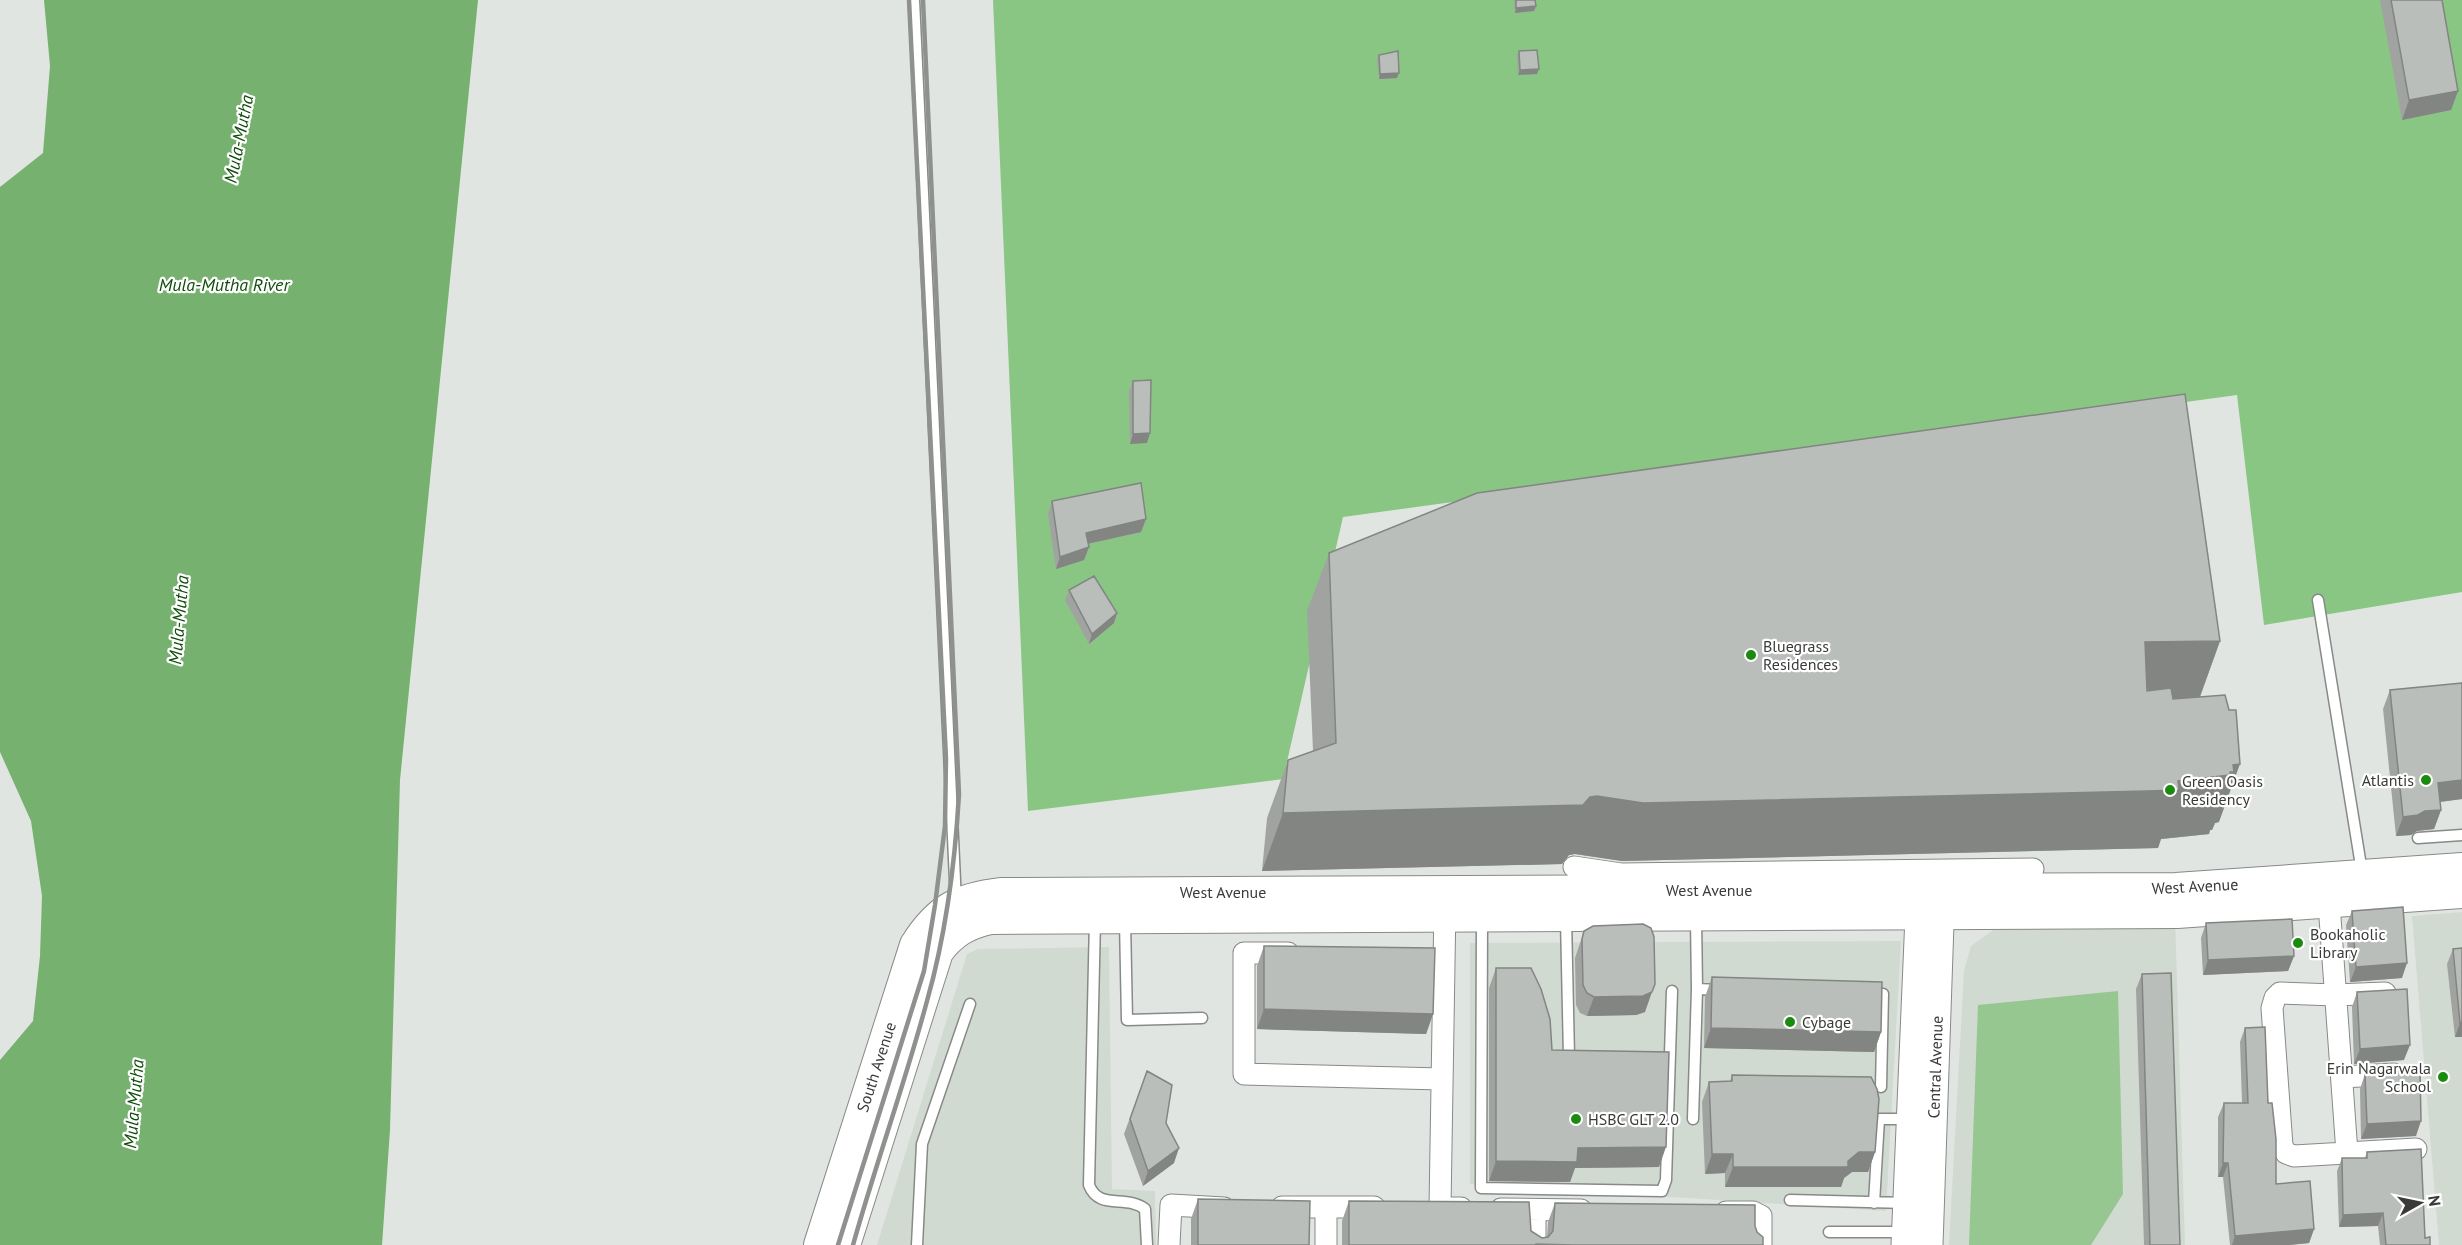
<svg xmlns="http://www.w3.org/2000/svg" width="2462" height="1245" font-family="'PT Sans',sans-serif">
<rect width="100%" height="100%" fill="#e1e5e1"/>
<path fill="#d1dad0" d="M2462 912V1245H2439L2412 916Z
M2175 915 2185 1245H1949L1964 971 1971 946 1996 928Z
M1901 941 1886 1211 1470 1184V943Z
M1109 947 1112 1189 1155 1191 1156 1245H877L967 954 978 949Z"/>
<path fill="#96c790" d="M2118 991 2123 1194 2091 1245H1969L1978 1005Z"/>
<path fill="#8ac683" d="M993 0H2462V592L2264 625 2237 395 1343 517 1283 779 1028 811Z"/>
<path fill="#76b16f" d="M44 0H478L400 780 390 1130 382 1245H0V1060L33 1021 40 956 42 896 31 821 0 752V187L43 153 50 66Z"/>
<g fill="none" stroke-linecap="round" stroke-linejoin="round">
<defs>
<path id="service" d="M914 0 956 902
M2318 600 2362 872
M2418 838 2462 835
M1095 919 1089 1185C1099 1211 1126 1194 1145 1209L1147 1245
M1482 919 1481 1188 1662 1191 1666 1180 1672 991
M1566 919 1569 1057H1574
M1125 921 1127 1020 1202 1018
M1697 989 1721 990
M1868 993 1883 994 1881 1087
M1693 1119 1697 989 1696 918
M1790 1200 1907 1203
M1874 1203 1879 1119H1909
M1829 1232H1905
M917 1245 922 1144 970 1004"/>
<path id="minor" d="M1574 867 1621 874 2033 869
M2328 890 2347 1153
M1445 903 1440 1208H1461
M1288 953H1244V1074L1442 1079
M2385 993 2335 995 2280 993 2275 998 2272 1008 2282 1146 2286 1153 2294 1156 2416 1149
M2343 1077 2394 1074
M1282 1207H1374
M1501 1209 1581 1210
M1535 1210V1245
M1726 1212H1753L1761 1216V1245
M1169 1245 1171 1205 1224 1208
M1326 1245V1207"/>
<path id="tertiary" d="M1905 1245 1920 893
M1929 1245 1941 894"/>
<path id="secondary" d="M819 1245 915 945C938 908 959 898 1002 893L2176 888 2462 868
M845 1245 938 952C952 933 967 924 990 919L2177 913 2462 893"/>
</defs>
<use href="#service" stroke="#878a87" stroke-width="13"/>
<use href="#minor" stroke="#878a87" stroke-width="23"/>
<use href="#tertiary" stroke="#878a87" stroke-width="29"/>
<use href="#secondary" stroke="#878a87" stroke-width="32"/>
<use href="#service" stroke="#fff" stroke-width="10"/>
<use href="#minor" stroke="#fff" stroke-width="21"/>
<use href="#tertiary" stroke="#fff" stroke-width="27"/>
<use href="#secondary" stroke="#fff" stroke-width="30"/>
<path stroke="#8f918e" stroke-width="4.5" d="M838 1245 924 971 935 905 945 826 946 758 909 0
M853 1245C876 1163 905 1083 927 1001 946 934 955 864 959 794L923 0"/>
</g>
<path fill="#a0a3a0" d="M1514 0H1535L1536 6 1534 11 1515 13Z
M2380 0H2442L2458 91 2451 110 2402 120Z
M1519 51 1537 74 1518 75 1517 56Z
M1379 55 1397 78 1379 79 1377 60Z
M1133 381 1147 443 1130 444 1129 391Z
M1052 501 1146 519 1141 532 1088 544 1089 547 1084 560 1056 569 1048 514Z
M1329 553 2220 641 2200 697 2219 822 2215 823 2212 830H2210L2209 834 2161 839 2158 848 1622 861 1575 854 1569 855 1562 864 1262 871 1267 818 1288 760 1313 751 1307 611Z
M1069 590 1117 613 1114 623 1089 644 1065 600Z
M2390 690 2462 799 2440 802 2441 810 2434 829 2417 831 2411 835 2396 836 2383 709Z
M2352 911 2402 978 2350 982 2346 925Z
M2206 923 2294 956 2288 971 2203 975 2201 938Z
M1584 931 1645 1012 1636 1015 1587 1016 1580 1013 1576 1005 1575 958Z
M1264 946 1433 1014 1426 1034 1257 1029V966Z
M2462 948V1037H2455L2447 964 2453 949Z
M1496 968 1552 1050 1659 1167 1575 1168 1570 1182 1489 1181V988Z
M2142 974 2180 1245H2144L2136 989Z
M1712 977 1881 1032 1874 1052 1704 1048 1705 997Z
M2357 992 2404 1060 2354 1064 2352 1007Z
M2245 1028 2268 1103 2276 1184 2314 1229 2309 1243 2289 1245H2230L2223 1177H2218V1117L2224 1103H2242L2240 1042Z
M1147 1071 1174 1163 1143 1186 1124 1134Z
M2365 1074 2416 1136 2361 1139 2360 1089Z
M1732 1075 1875 1152 1868 1172H1852L1844 1178 1841 1187H1725V1173L1705 1174 1702 1102 1709 1082 1730 1081Z
M2367 1152 2425 1238 2430 1245H2380L2378 1226 2339 1227 2337 1171 2342 1158H2365Z
M1198 1199 1309 1245H1191V1219Z
M1349 1201 1531 1231 1542 1238 1547 1237 1548 1222 1555 1203 1755 1226 1763 1245H1342V1221Z"/>
<path fill="#828582" d="M1536 6 1534 11 1515 13 1516 8Z
M1539 69 1537 74 1518 75 1520 70Z
M1399 73 1397 78 1379 79 1380 74Z
M2458 91 2451 110 2402 120 2409 100Z
M1150 433 1147 443 1130 444 1133 434Z
M1146 519 1141 532 1082 545 1086 533Z
M1089 547 1084 560 1056 569 1060 557Z
M1117 613 1114 623 1089 644 1092 634Z
M2220 641 2199 699 2124 700 2145 642Z
M2240 764 2219 822 2215 823 2212 830H2210L2209 834 2161 839 2158 848 1622 861 1575 854 1569 855 1562 864 1262 871 1283 813 1597 796 2178 781 2233 765Z
M2462 780V799L2431 803 2438 783Z
M2441 810 2434 829 2417 831 2411 835 2396 836 2403 817 2425 811Z
M2294 956 2288 971 2203 975 2208 960Z
M2407 963 2402 978 2350 982 2356 967Z
M1652 992 1645 1012 1636 1015 1587 1016 1594 997Z
M1264 1009 1433 1014 1426 1034 1257 1029Z
M2462 1022V1037H2455L2460 1023Z
M1711 1028 1881 1032 1874 1052 1704 1048Z
M2410 1045 2404 1060 2354 1064 2360 1049Z
M2421 1121 2416 1136 2361 1139 2367 1124Z
M1666 1147 1659 1167 1575 1168 1570 1182 1489 1181 1496 1161 1578 1148Z
M1179 1148 1174 1163 1143 1186 1148 1171Z
M1859 1152H1875L1868 1172H1852L1844 1178 1841 1187H1725L1733 1167 1848 1161Z
M1712 1154H1733L1725 1173 1705 1174Z
M2223 1163H2228L2223 1177H2218Z
M2383 1213 2378 1226 2339 1227 2343 1215Z
M2314 1229 2309 1243 2289 1245H2232L2235 1236Z"/>
<path fill="#babeba" stroke="#828582" stroke-width="1.5" d="M1516 0H1535L1536 6 1516 8Z
M2391 0H2442L2458 91 2409 100Z
M1537 50 1539 69 1520 70 1519 51Z
M1398 51 1399 73 1380 74 1379 55Z
M1151 380 1150 433 1133 434V381Z
M2185 394 2220 641 2145 642 2147 691 2171 688 2173 699 2225 695 2229 710H2236L2240 764 2233 765 2234 772H2230V775L2178 781 2179 790 2147 791 1643 803 1597 796 1590 797 1583 805 1283 813 1288 760 1336 743 1329 553 1477 493Z
M1141 483 1146 519 1086 533 1089 547 1060 557 1052 501Z
M1094 576 1117 613 1092 634 1069 590Z
M2462 683V780L2438 783 2441 810 2425 811 2418 815 2403 817 2390 690Z
M2403 907 2407 963 2356 967 2352 911Z
M2292 919 2294 956 2208 960 2206 923Z
M1643 924 1651 928 1654 937 1655 984 1652 992 1643 996 1594 997 1587 993 1583 985 1582 939 1584 931 1593 926Z
M1264 946 1435 948 1433 1014 1264 1009Z
M2462 948V1022L2460 1023 2453 949Z
M1496 968H1531L1541 989 1550 1019 1552 1050 1669 1052 1666 1147 1578 1148 1577 1162 1496 1161Z
M2171 973 2180 1245H2150L2142 974Z
M1712 977 1882 982 1881 1032 1711 1028Z
M2407 989 2410 1045 2360 1049 2357 992Z
M2265 1027 2268 1103H2272L2276 1139V1184L2310 1181 2314 1229 2235 1236 2228 1163H2223L2224 1103H2248L2245 1028Z
M2420 1069 2421 1121 2367 1124 2365 1074Z
M1147 1071 1172 1085 1166 1123 1179 1148 1148 1171 1130 1119Z
M1732 1075 1871 1077 1877 1089 1879 1099 1875 1152H1859L1848 1161V1167H1733V1154H1712L1709 1082 1732 1081Z
M2421 1149 2425 1238 2430 1237V1245H2386L2383 1213 2343 1215 2342 1158H2367V1152Z
M1198 1199 1310 1201 1309 1245H1198Z
M1349 1201 1529 1202 1531 1231 1542 1238 1548 1237 1553 1231 1555 1203 1755 1205V1226L1757 1232 1763 1237V1245H1573L1536 1244V1245H1349Z"/>
<g fill="#1a8b0e" stroke="#fff" stroke-width="2">
<circle cx="1751" cy="655" r="6"/>
<circle cx="2426" cy="780" r="6"/>
<circle cx="2170" cy="790" r="6"/>
<circle cx="2298" cy="943" r="6"/>
<circle cx="1790" cy="1022" r="6"/>
<circle cx="2443" cy="1077" r="6"/>
<circle cx="1576" cy="1119" r="6"/>
</g>
<g text-anchor="middle" stroke-width="4.5" stroke-linejoin="round" paint-order="stroke">
<g font-size="16" fill="#3a3b39" stroke="#fff" text-anchor="start">
<text x="1763" y="652">Bluegrass<tspan x="1763" dy="18">Residences</tspan></text>
<text x="2414" y="786" text-anchor="end">Atlantis</text>
<text x="2182" y="787">Green Oasis<tspan x="2182" dy="18">Residency</tspan></text>
<text x="2310" y="940">Bookaholic<tspan x="2310" dy="18">Library</tspan></text>
<text x="1802" y="1028">Cybage</text>
<text x="2431" y="1074" text-anchor="end">Erin Nagarwala<tspan x="2431" dy="18">School</tspan></text>
<text x="1588" y="1125">HSBC GLT 2.0</text>
</g>
<g font-size="16" fill="#3a3b39" stroke="#fff">
<text transform="translate(2195 886) rotate(-3)" y="6">West Avenue</text>
<text x="1709" y="896">West Avenue</text>
<text x="1223" y="898">West Avenue</text>
<text transform="translate(876 1067) rotate(-72)" y="6">South Avenue</text>
<text transform="translate(1935 1067) rotate(-88)" y="6">Central Avenue</text>
</g>
<g font-size="18" font-style="italic" fill="#0f4c09" stroke="#fff">
<text transform="translate(239 139) rotate(-79)" y="6">Mula-Mutha</text>
<text x="224" y="291">Mula-Mutha River</text>
<text transform="translate(179 620) rotate(-85)" y="6">Mula-Mutha</text>
<text transform="translate(134 1104) rotate(-85)" y="6">Mula-Mutha</text>
</g>
</g>
<g transform="translate(2420 1203) rotate(81)" stroke="#ffffff" stroke-width="4.5" paint-order="stroke">
<path d="M0-4.5L10 22L0 15L-10 22Z" fill="#3a3b39"/>
<text y="-9" font-size="16" font-weight="bold" text-anchor="middle" fill="#3a3b39">N</text>
</g>
</svg>
